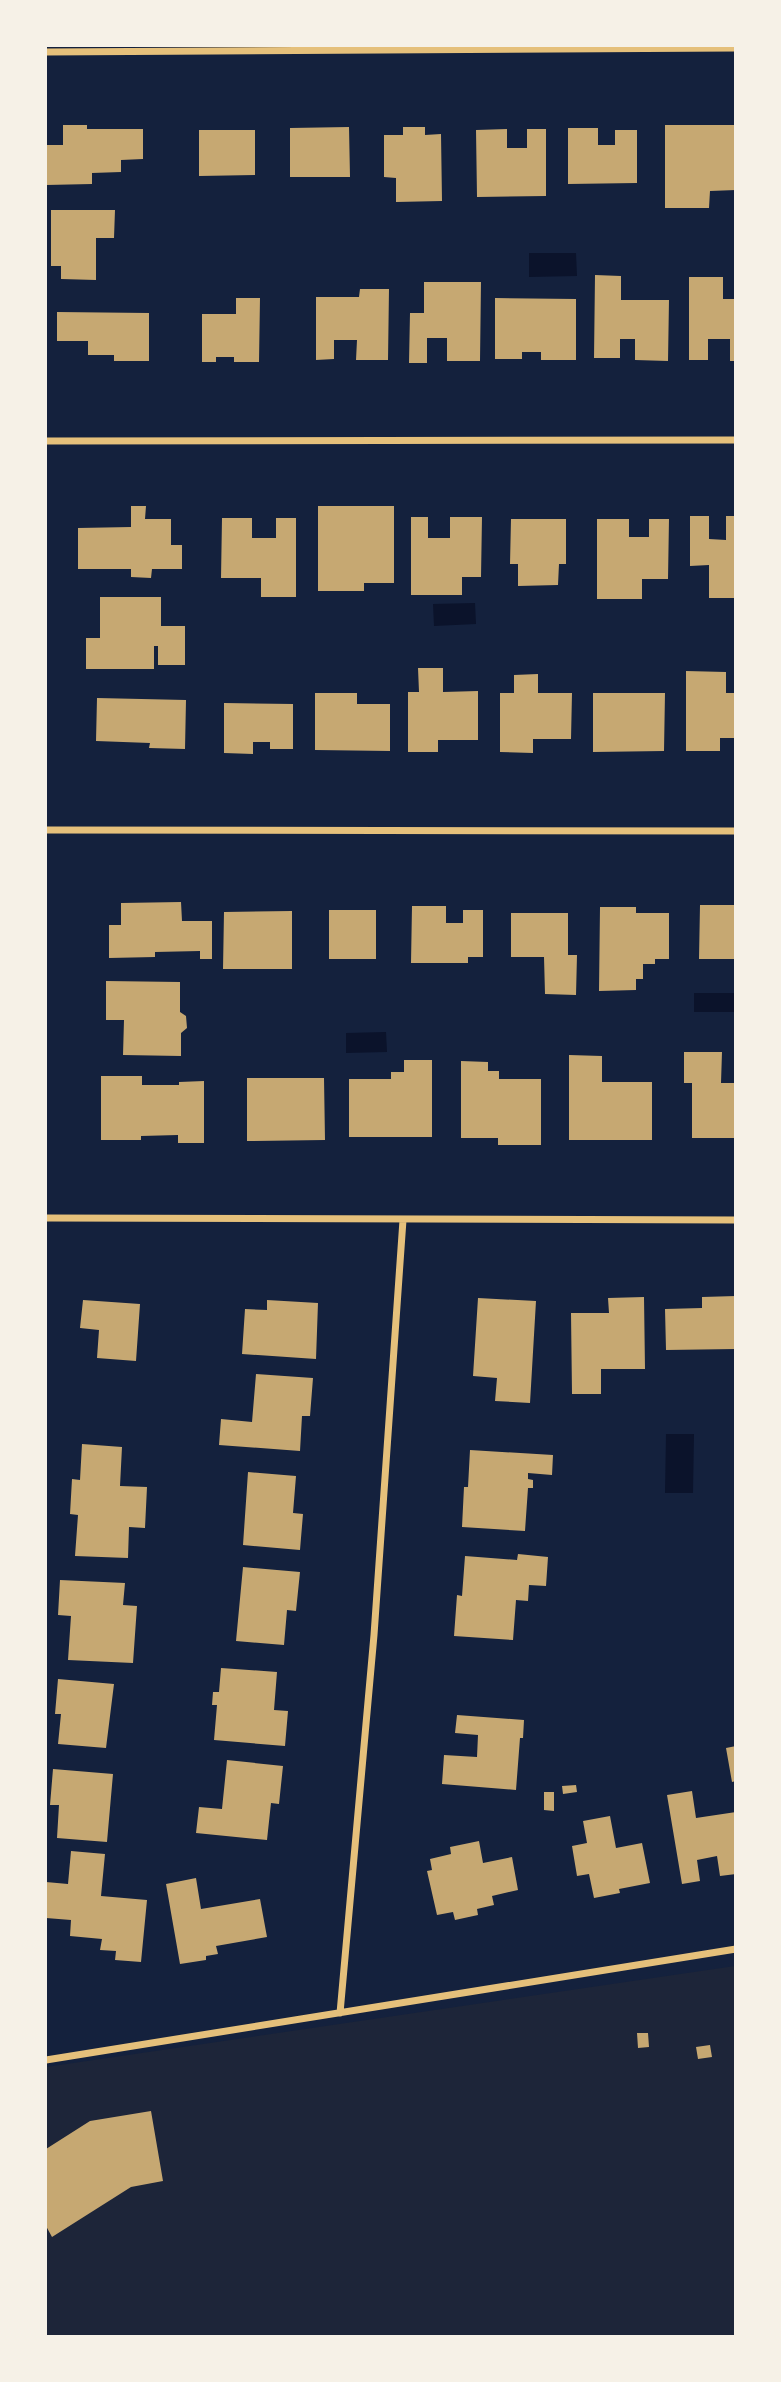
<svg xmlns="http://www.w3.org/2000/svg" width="781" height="2382" font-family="Lato,sans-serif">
<rect width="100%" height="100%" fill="#14213d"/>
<path fill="#1d2539" d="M735 1966V2336H46V2067Z"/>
<path fill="#0b132b" d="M529 253H576L577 276 529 277Z
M475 603 476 624 434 626 433 604Z
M694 993H735V1012H694Z
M386 1032 387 1052 346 1053V1033Z
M666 1434H694L693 1493H665Z"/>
<path fill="#c6a872" d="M63 125H87V129H143V159L121 160V172L92 173V184L46 185V145H63Z
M665 125H736V190L710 191 709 208H665Z
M349 127 350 177H290V128Z
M403 127H425V135L441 134 442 201 396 202V178L384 177V135H403Z
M568 128H598V145H615V130H637V183L568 184Z
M507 129V148H527V129H546V196L477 197 476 130Z
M199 130H255V175L199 176Z
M51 210H115L114 238H96V280L61 279V266H51Z
M595 275 621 276V300H669L668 361 635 360V339H620V358H594Z
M689 277H723V299H736V361H730V339H708V360H689Z
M424 282H481L480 361H447V338H427V363H409L410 313H424Z
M360 289H389L388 360H356L357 340H334V359L316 360V297H359Z
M236 298H260L259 362H234V357H216V362H202V314H236Z
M495 298 576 299V360H541V352H522V359H495Z
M57 312 149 313V361H114V355H88V341H57Z
M131 506H146L145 519H171V545H182V569H152L151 578 131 577V569H78V528L131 527Z
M318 506H394V583H364V591H318Z
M690 516H709V539L726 540V516H736V598H709V565L690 566Z
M411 517H428V538H450V517H482L481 577H462V595H411Z
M222 518H252V538H276V518H296V597H261V578H221Z
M511 519H566V564H559L558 585 518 586V564H510Z
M597 519H629V537H649V519H669L668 579H642V599H597Z
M100 597H161V626H185V665H158V646H154V669H86V638H100Z
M418 668H443V692L478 691V740H438V752H408V692H419Z
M686 671 726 672V693H736V738H720V751H686Z
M538 674V693H572L571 739H533V753L500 752V693H514V675Z
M315 693H357V704H390V751L315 750Z
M593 693H665L664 751 593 752Z
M97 698 186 700 185 749 149 748 150 743 96 741Z
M224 703 293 704V749H270V742H253V754L224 753Z
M181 902 182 921H212V959H200V951L155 952V957L109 958V925H121V903Z
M700 905H736V959H699Z
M412 906H446V923H463V910H483V957H468V963H411Z
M600 907H636V913H669V959H655V964H643V979H636V990L599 991Z
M329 910H376V959H329Z
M292 911V969H223L224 912Z
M511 913H568V955H577L576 995 545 994 544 957H511Z
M106 981 180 982V1012L186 1016 187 1028 181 1033V1056L123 1055 124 1020H106Z
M684 1052H722L721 1083H736V1138H692V1083H684Z
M569 1055 602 1056V1082H652V1140H569Z
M404 1060H432V1137H349V1079H391V1072H404Z
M461 1061 488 1062V1071H499V1079H541V1145H498V1138H461Z
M101 1076H142V1085H179V1082L204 1081V1143H178V1135L141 1136V1140H101Z
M247 1078H324L325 1140 247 1141Z
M736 1296V1349L666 1350 665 1309 702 1308V1297Z
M644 1297 645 1369H601V1394H572L571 1313H609L608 1298Z
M478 1298 536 1301 530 1403 495 1401 497 1378 473 1376Z
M83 1300 140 1304 136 1361 97 1358 99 1330 80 1328Z
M267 1300 318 1303 316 1359 242 1354 245 1309 267 1310Z
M256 1374 313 1378 310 1416H302L300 1451 219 1445 221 1419 252 1422Z
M82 1444 122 1447 120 1486 147 1487 145 1528 129 1527 128 1558 75 1556 78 1515 70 1514 72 1479 80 1480Z
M470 1450 553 1455 552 1475 528 1473V1479L533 1480V1488H528L525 1531 462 1527 464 1487H468Z
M248 1472 296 1476 293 1513 303 1514 300 1550 243 1545Z
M518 1554 548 1557 546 1586 529 1585 528 1601 516 1600 513 1640 454 1636 457 1595 462 1596 465 1556 517 1560Z
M243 1567 300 1572 296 1611 287 1610 284 1645 236 1641Z
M60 1580 125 1583 123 1605 137 1606 133 1663 68 1660 71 1616 58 1615Z
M221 1668 277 1672 274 1710 288 1711 285 1746 214 1740 217 1705H212L213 1692H219Z
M58 1679 114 1684 106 1748 58 1744 61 1714H55Z
M457 1715 524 1720 523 1738H520L516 1790 442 1784 444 1755 477 1757 478 1735 455 1733Z
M736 1746V1781L732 1782 726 1748Z
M227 1760 283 1766 279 1804 271 1803 267 1840 196 1833 199 1807 222 1809Z
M53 1769 113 1774 107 1842 57 1838 59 1805H50Z
M576 1785 577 1792 563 1794 562 1786Z
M692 1791 696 1818 736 1812V1874L720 1876 717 1856 697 1860 700 1881 682 1884 667 1795Z
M544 1792H554V1811L544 1810Z
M610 1816 616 1848 642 1843 650 1883 619 1889 620 1893 594 1898 589 1874 577 1876 572 1846 587 1843 583 1821Z
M479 1841 483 1863 512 1857 518 1890 492 1896 494 1905 477 1909 478 1915 455 1920 453 1912 437 1915 427 1871 432 1870 430 1859 451 1854 450 1847Z
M71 1851 105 1854 101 1896 147 1900 141 1962 115 1960 116 1951 100 1950 102 1939 70 1936 71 1920 46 1918V1882L68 1884Z
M196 1878 201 1909 260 1899 267 1937 216 1946 218 1954 206 1956V1960L180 1964 166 1884Z
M637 2033H648L649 2047 638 2048Z
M710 2045 712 2057 698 2059 696 2047Z
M151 2111 163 2181 131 2187 52 2237 46 2226V2149L90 2121Z"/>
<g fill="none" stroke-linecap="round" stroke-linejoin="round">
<path stroke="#e5c07b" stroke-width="7" d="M46 52 736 48
M46 441 736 440
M46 830 736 831
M46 1218 736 1220
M340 2013 374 1635 403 1220
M46 2060 736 1949"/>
</g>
<rect width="781" height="2382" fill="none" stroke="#f6f1e7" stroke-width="94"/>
</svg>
